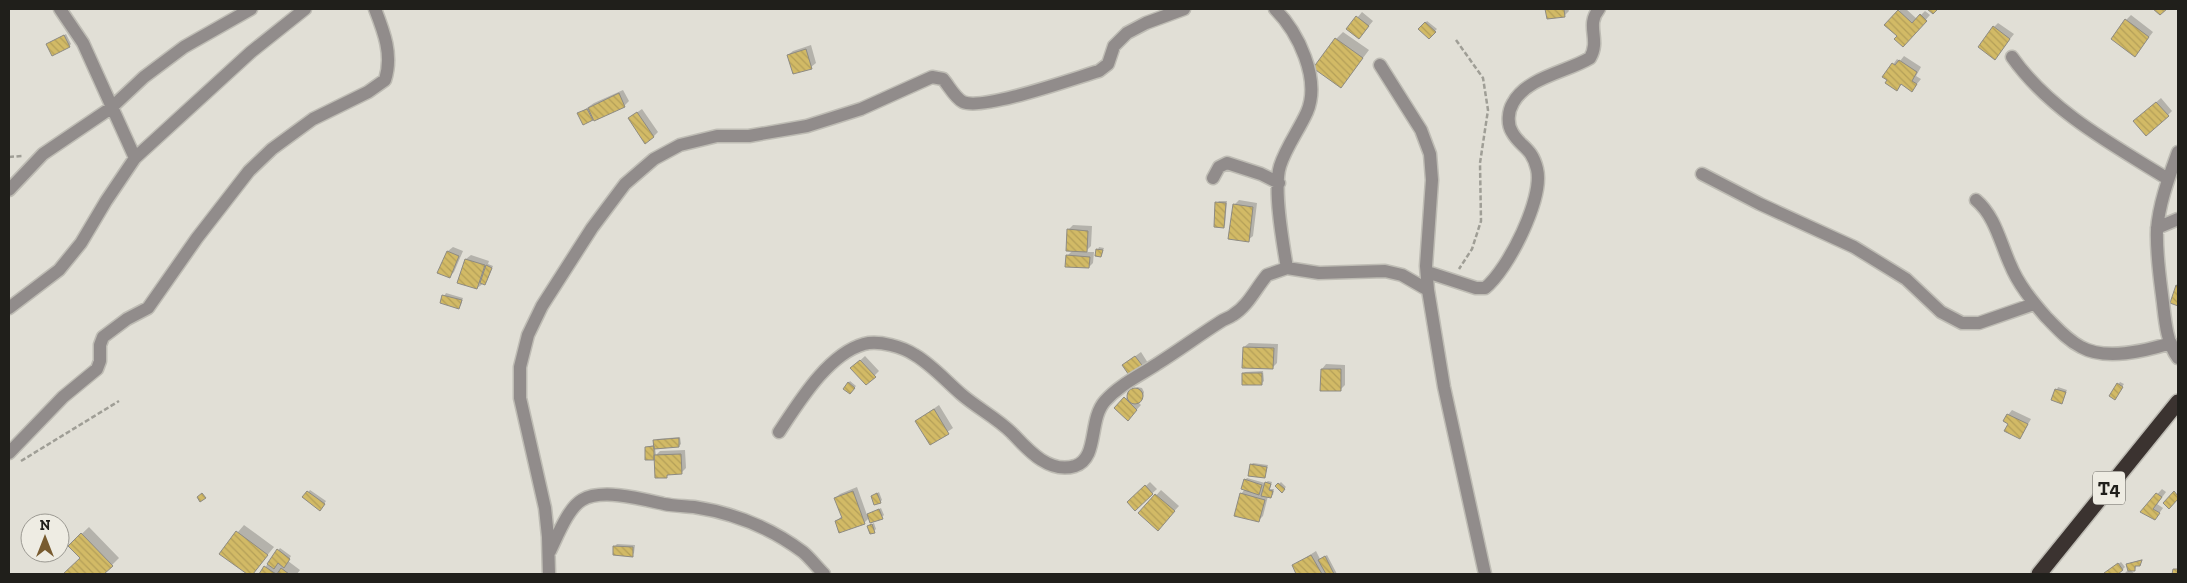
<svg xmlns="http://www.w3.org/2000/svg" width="2187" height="583" font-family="'Zilla Slab',serif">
<defs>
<pattern id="building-back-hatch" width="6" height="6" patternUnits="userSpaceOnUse" patternTransform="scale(1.25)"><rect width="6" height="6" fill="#d2ba66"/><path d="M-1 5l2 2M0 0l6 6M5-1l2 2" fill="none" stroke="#b49f58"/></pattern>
</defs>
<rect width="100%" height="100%" fill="#e1dfd6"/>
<path fill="#0003" d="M1547 9H1568L1569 11 1564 16 1548 18Z
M1901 9H1906L1917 19 1925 11 1930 15 1908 40 1898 36 1886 25Z
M1362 12 1373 21 1363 33 1348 29Z
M2131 15 2153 32 2139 50 2126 20Z
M1427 21 1437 29 1429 37 1420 29Z
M1998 23 2014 34 1999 53 1994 27Z
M1343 32 1369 50 1341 87 1336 39Z
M66 34 71 44 69 46 47 44Z
M811 45 816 63 811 67 788 55 793 51Z
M1904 56 1921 67 1916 76 1921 79 1912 90 1902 84 1897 89 1884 77 1897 59 1900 61Z
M623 90 629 101 624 106 592 119 581 112 594 103Z
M2161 98 2172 111 2168 115 2139 117Z
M642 109 658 132 653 137 629 118Z
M1239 200 1257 203 1253 236 1248 240 1234 205Z
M1219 201H1227L1225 225 1223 227 1217 203Z
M1073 225 1092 226 1091 246 1085 252H1094L1093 263 1089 267 1067 256 1073 250 1068 230Z
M453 247 463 251 454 272 450 276 439 272 448 251Z
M1099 247 1104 248 1101 256 1096 255Z
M471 255 489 261 488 264 493 266 487 281 477 288 458 282 466 259Z
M446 293 463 298 461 305 459 307 441 302Z
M1249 343 1278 344 1277 363 1272 368 1244 347Z
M1141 352 1148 363 1144 368 1123 365Z
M865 356 879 371 866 384 852 368Z
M1326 364 1345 365V385L1340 390 1322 369Z
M1263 371 1264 381 1262 383 1243 374 1245 372Z
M850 381 856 386 850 393 844 388Z
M2120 382 2124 384 2116 396 2110 395Z
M1137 387 1142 388 1144 392 1143 397 1138 402 1141 405 1128 419 1116 408Z
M2058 387 2067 390 2062 402 2053 399Z
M939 405 953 428 930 444 916 421Z
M2012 410 2031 419 2020 438 2009 423 2008 415Z
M680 437 681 444 679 446 655 448 656 455 660 451 685 450 686 468 681 473 670 474 667 476 656 456 654 458 646 447 655 445 657 439Z
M1253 463 1268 465 1265 477 1251 465Z
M1247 478 1265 483 1268 481 1272 482 1270 489H1274L1273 495 1268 496 1263 516 1258 521 1241 494 1245 489V480Z
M1150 482 1157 489 1135 509 1129 502Z
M1281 482 1286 487 1282 491 1277 486Z
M857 487 867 515 881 508 884 515 882 517 869 518 864 523 836 521 842 516 835 498 840 494Z
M2162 489 2166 492 2157 504 2163 508 2155 519 2142 511Z
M310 490 326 501 322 507 304 497Z
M1161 490 1179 506 1162 524 1140 513Z
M879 492 882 500 880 502 872 496Z
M874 523 876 529 874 531 868 526Z
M244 525 274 547 252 574H249L220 553Z
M89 527 119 558 103 574H65L82 558 69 546Z
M617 544 635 545 634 553 632 555 615 546Z
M280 548 291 556 288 561 300 570 297 574H260Z
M1316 551 1320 559 1327 555 1337 574H1298L1293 566Z
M2143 559 2140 564H2137L2135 570 2129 569 2135 574H2124L2129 569 2128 565 2130 563Z
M2121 562 2125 567 2123 569 2115 574H2107L2108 571Z"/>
<path fill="url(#building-back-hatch)" stroke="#8e8b83" d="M1545 9H1564L1565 17 1547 19Z
M1927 9H1938L1933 14Z
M2153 9H2167L2160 15Z
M1898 10 1912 23 1920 14 1927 21 1903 47 1894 39 1897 36 1884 25Z
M1356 16 1369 26 1359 39 1346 29Z
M2125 19 2149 37 2135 57 2111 39Z
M1425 22 1436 32 1429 39 1418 29Z
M1993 26 2010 39 1995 60 1978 47Z
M64 35 70 47 52 56 46 44Z
M1335 38 1363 58 1341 88 1313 68Z
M806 49 812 69 793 74 787 55Z
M1899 60 1917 72 1912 81 1917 84 1912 92 1901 84 1897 91 1885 83 1887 80 1882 77 1892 63 1895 65Z
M619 93 625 107 594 121 588 108Z
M2156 102 2169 116 2146 136 2133 121Z
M587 109 593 120 583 125 577 113Z
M637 112 654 137 645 144 628 118Z
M1215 202 1226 203 1224 228 1214 227Z
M1233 204 1253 207 1249 242 1228 239Z
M1067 229 1088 231 1087 252 1066 251Z
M1096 249 1103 250 1101 257 1095 256Z
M447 251 459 256 450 278 437 273Z
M1066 255 1090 257 1089 268 1065 267Z
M465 259 485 265 477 289 457 283Z
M486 265 492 268 485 285 480 283Z
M2176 285 2178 286V306L2170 303Z
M442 295 462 300 459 309 440 303Z
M1243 347 1274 348 1273 369 1242 368Z
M1135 356 1145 369 1131 378 1122 365Z
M860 360 876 377 866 385 850 368Z
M1321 369H1341V391H1320Z
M1242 373H1262V385H1242Z
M848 382 855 388 850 394 843 389Z
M2117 383 2123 387 2115 400 2109 396Z
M1127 396a8 8 0 1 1 16 0a8 8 0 1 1-16 0Z
M2055 389 2066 392 2062 404 2051 400Z
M1124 397 1137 410 1128 421 1114 408Z
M934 409 949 434 930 445 915 421Z
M2007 414 2028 424 2020 439 2004 431 2008 424 2003 421Z
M679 438V447L654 449 653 440Z
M654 446V460H645V447Z
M681 454 682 474 667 475V478H655L654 455Z
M1250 464 1267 467 1265 478 1248 476Z
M1244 479 1262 485 1259 495 1241 489Z
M1265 482 1271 484 1269 490 1273 491 1271 498 1261 496Z
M1278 483 1285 489 1282 493 1275 486Z
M1145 485 1153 494 1135 511 1127 502Z
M307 491 325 504 320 511 302 497Z
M853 491 865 524 839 533 835 521 842 518 834 498Z
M2174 491 2178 496V499L2169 509 2163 503Z
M202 493 206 498 200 502 197 497Z
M877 493 881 503 874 505 871 496Z
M1240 493 1265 500 1259 522 1234 516Z
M2156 493 2162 497 2153 509 2160 513 2155 520 2140 512Z
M1155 494 1175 511 1158 531 1138 513Z
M879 509 883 519 870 523 867 514Z
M872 524 875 533 870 534 867 526Z
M236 531 268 555 253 574H247L219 554Z
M81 533 113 566 104 574H63L80 558 68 546Z
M613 546 633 547V557L613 555Z
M277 549 290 559 284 568 278 563 274 569 267 564Z
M1311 555 1322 574H1296L1292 565Z
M1325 556 1334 574H1326L1318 560Z
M2142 560 2140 566H2135V571H2128L2126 564Z
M2118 563 2123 570 2118 574H2106L2104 573Z
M264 566 276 574H259Z
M281 568 289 574H277Z
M2173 569H2178V574H2172Z"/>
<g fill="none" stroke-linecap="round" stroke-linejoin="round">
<defs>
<path id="street" d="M60 9 83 43 135 158
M1275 9C1298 32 1321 79 1307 112 1299 130 1286 147 1280 166 1273 189 1283 244 1287 268
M2012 57C2050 111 2113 145 2168 179
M1380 65 1421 130 1430 154 1432 180 1426 266 1428 290 1444 387 1485 574
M2178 152C2169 177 2159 203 2157 230 2156 254 2160 279 2163 303 2165 321 2167 344 2178 358
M1702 174 1760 204 1854 247 1906 279 1941 312 1962 323H1979L2034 304
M1213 178 1219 167 1227 163 1261 174 1279 183
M9 190 43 154 111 108 144 77 184 47 251 9
M1976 200C1995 216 2000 242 2010 264 2018 284 2032 301 2046 317 2057 328 2067 340 2081 347 2106 361 2145 351 2171 343
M2157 228 2178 219
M1427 272 1476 288H1485C1508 270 1544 198 1537 169 1532 147 1520 147 1512 132 1507 124 1508 111 1513 103 1527 77 1567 72 1590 58 1601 39 1585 26 1599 9
M9 308 59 270 81 243 106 201 135 158 251 52 305 9
M779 432C799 402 828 354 864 344 879 340 903 347 915 355 932 365 946 381 961 394 977 408 997 418 1012 433 1028 450 1049 474 1075 466 1099 458 1088 420 1105 401 1119 385 1139 376 1157 364 1178 351 1198 336 1220 322 1224 319 1229 318 1233 315 1248 306 1256 288 1267 275L1287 268 1319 273 1385 271 1402 275 1428 290
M9 453 63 397 97 369 100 361V345L103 337 127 319 148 308 197 238 249 171 272 149 313 119 368 92 385 80C393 55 384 32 375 9
M550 551C557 537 568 508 582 500 602 488 642 499 664 504 674 506 684 506 694 507 734 513 771 528 803 552 810 558 817 567 824 574
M549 574 548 537 545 508 520 398V367L528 335 542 306 592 228 625 184 654 159 680 145 717 136H749L807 126 861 109 932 77 943 79C949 86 955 98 963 102 983 111 1075 78 1099 71L1108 64 1114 46 1127 33 1146 23 1184 9"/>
<path id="highway" d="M2039 574 2178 402"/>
</defs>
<use href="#street" stroke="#bebcb4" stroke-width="15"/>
<use href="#highway" stroke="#bebcb4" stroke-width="18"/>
<path stroke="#9f9e96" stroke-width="2.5" stroke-dasharray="5 2.5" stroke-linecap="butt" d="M1456 40 1483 78 1488 110 1480 163 1481 221 1472 249 1459 269
M9 157 22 156
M21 461 119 401"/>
<use href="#street" stroke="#918c8b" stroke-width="12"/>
<use href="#highway" stroke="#3b3330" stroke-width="15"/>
</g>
<g text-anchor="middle" stroke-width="5" stroke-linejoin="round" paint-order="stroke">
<rect fill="#eeece3" stroke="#5e5c57" stroke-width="1" x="2093" y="471.5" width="32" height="33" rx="4"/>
<g font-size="19" font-weight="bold" fill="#201f1b">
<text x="2109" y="495">T4</text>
</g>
</g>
<rect width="2187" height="583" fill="none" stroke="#201f1b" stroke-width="20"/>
<g transform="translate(45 538)"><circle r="24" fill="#eeece3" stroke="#9c9a93"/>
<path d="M0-4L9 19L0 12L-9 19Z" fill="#785b2f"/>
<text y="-8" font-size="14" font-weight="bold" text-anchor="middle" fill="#201f1b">N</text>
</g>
</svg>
